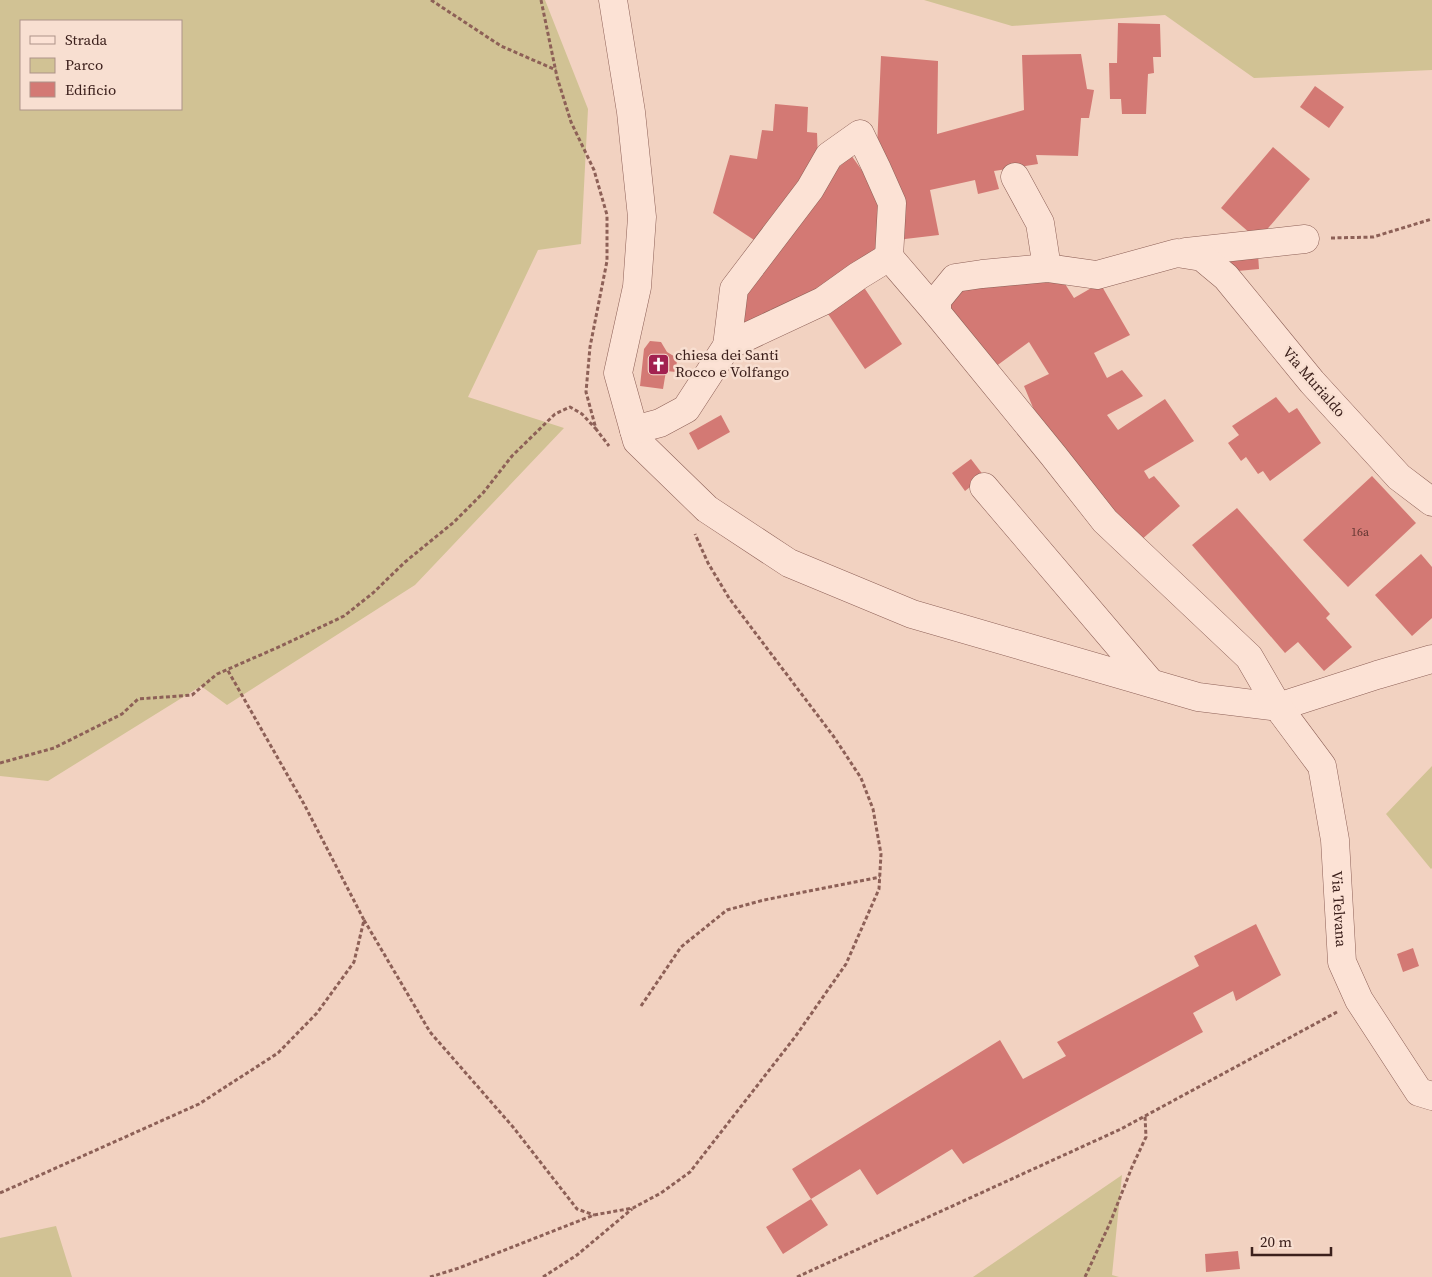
<svg xmlns="http://www.w3.org/2000/svg" width="1432" height="1277" font-family="'Source Serif 4',serif">
<rect width="100%" height="100%" fill="#f2d2c1"/>
<path fill="#d1c294" fill-rule="evenodd" d="M0 0H545L588 109 581 244 538 250 468 397 564 428 415 585 227 705 201 686 48 781 0 776ZM21 21H181V109H21Z
M924 0H1432V70L1254 78 1165 15 1012 26Z
M1432 766V868L1431 869 1386 814Z
M1122 1175 1112 1275 1119 1277H973Z
M56 1226 72 1277H0V1238Z"/>
<path fill="#d37974" d="M1118 23 1160 24 1161 57H1153L1154 73 1148 74 1146 114H1122L1121 99H1110L1109 63H1117Z
M1081 54 1087 89 1094 90 1089 118H1081L1078 156 1036 155 1038 164 994 171 999 189 978 194 975 180 930 190 939 235 905 239 868 254 784 317 771 309 756 333 731 319 744 291 774 253 713 213 730 155 757 159 762 130 773 131 775 104 808 107 807 132 817 133 819 187 851 155 883 200 877 148 881 56 938 61 937 134 1024 110 1022 55Z
M1315 86 1344 107 1329 128 1300 107Z
M1273 147 1310 179 1258 240 1221 208Z
M1258 254 1259 269 1227 272 1226 257Z
M1060 276 1074 298 1100 283 1130 335 1094 353 1107 378 1122 370 1143 396 1107 415 1118 430 1165 399 1194 441 1144 471 1149 479 1154 476 1180 506 1140 541 1106 503 1034 410 1024 386 1049 374 1029 342 995 367 945 306 961 289Z
M861 283 902 344 865 369 824 308Z
M650 341 661 342 667 352 677 358 676 372 666 371 663 389 640 386 644 349Z
M1276 397 1289 413 1297 408 1321 443 1270 481 1263 471 1258 474 1246 457 1241 461 1228 443 1239 435 1232 426Z
M721 415 730 432 698 450 689 433Z
M971 459 984 476 965 491 952 473Z
M1372 476 1416 523 1348 587 1303 540Z
M1237 508 1330 614 1326 618 1352 647 1324 671 1298 642 1285 653 1192 545Z
M1421 554 1432 567V618L1412 636 1375 595Z
M1256 924 1281 975 1236 1001 1233 991 1193 1013 1203 1032 963 1164 952 1149 877 1195 860 1169 811 1199 792 1169 1000 1040 1023 1079 1066 1056 1057 1042 1199 966 1194 956Z
M1413 948 1419 966 1403 972 1397 954Z
M811 1199 828 1225 783 1254 766 1227Z
M1238 1251 1240 1269 1206 1272 1205 1254Z"/>
<g fill="none" stroke-linecap="round" stroke-linejoin="round">
<defs>
<g id="minor">
<path d="M613 0 631 112 642 217 637 287 618 373 637 441 707 509 789 563 912 614 1198 697 1278 707 1377 675 1432 659"/>
<path d="M1015 177 1040 223 1047 268"/>
<path d="M1186 252 1305 239"/>
<path d="M727 346 734 289 810 189 829 156 860 134 876 167 892 203 889 257"/>
<path d="M634 430 660 423 686 409 727 346 823 301 858 276 889 257 937 313"/>
<path d="M984 487 1150 682"/>
<path id="s1" d="M1432 502 1399 477 1312 382 1226 277 1202 257 1177 253 1097 275 1047 268 982 274 955 278 937 300V313L1053 455 1105 521 1249 657 1278 707 1322 766 1335 840 1342 962 1359 1000 1419 1092 1432 1096"/>
</g>
</defs>
<use href="#minor" stroke="#8d6057" stroke-width="29"/>
<path stroke="#8d6057" stroke-width="3" stroke-dasharray="4 2.5" stroke-linecap="butt" d="M431 0 501 46 556 70
M541 0 557 77 571 122 594 170 607 215V261L590 347 586 392 596 429 609 446
M1331 238 1373 237 1432 219
M0 763 54 748 122 714 138 699 192 695 217 674 281 646 344 616 373 593 405 562 454 522 483 493 512 456 555 414 570 407 582 414 596 429
M364 920 430 1032 513 1127 577 1209 594 1215
M641 1006 681 947 727 910 764 900 880 877
M0 1193 199 1104 278 1053 317 1013 354 962 364 920 304 804 227 669
M430 1277 459 1268 594 1215 633 1208 661 1193 690 1172 795 1037 846 964 879 889 881 854 873 809 861 778 834 737 729 598 708 563 695 534
M543 1277 577 1255 632 1209
M797 1277 1121 1129 1337 1012
M1085 1277 1110 1223 1132 1167 1146 1137 1145 1116"/>
<use href="#minor" stroke="#fce2d5" stroke-width="28"/>
</g>
<defs>
<symbol id="church-square" viewBox="-11 -11 22 22"><rect x="-9" y="-9" width="18" height="18" rx="4" fill="#a22150" stroke="#f8dfd1"/><path d="M-1.2-6h2.4v3.5h3.3v2.4h-3.3V6h-2.4V-.1h-3.3v-2.4h3.3Z" fill="#fff"/></symbol>
</defs>
<g fill-rule="evenodd">
<use href="#church-square" x="646" y="352" width="25" height="25"/>
</g>
<g text-anchor="middle" stroke-width="5" stroke-linejoin="round" paint-order="stroke">
<g font-size="12" fill="#623632">
<text x="1360" y="536">16a</text>
</g>
<g font-size="15" fill="#3c201c" stroke="#f8dfd1" text-anchor="start">
<text x="675" y="360">chiesa dei Santi<tspan x="675" dy="17">Rocco e Volfango</tspan></text>
</g>
<g font-size="15" fill="#3c201c" stroke="#f8dfd1">
<text transform="translate(1314 382) rotate(49)" y="5">Via Murialdo</text>
<text dy="5" stroke="none"><textPath href="#s1" startOffset="1371">Via Telvana</textPath></text>
</g>
</g>
<rect x="20" y="20" width="162" height="90" fill="#f8dfd1" stroke="#ad9389"/>
<rect x="30" y="36" width="25" height="8" fill="#fce2d5" stroke="#ad9389"/>
<text x="65" y="45" font-size="15" fill="#3c201c">Strada</text>
<rect x="30" y="58" width="25" height="15" fill="#d1c294" stroke="#ad9389"/>
<text x="65" y="70" font-size="15" fill="#3c201c">Parco</text>
<rect x="30" y="82" width="25" height="15" fill="#d37974" stroke="#ad9389"/>
<text x="65" y="95" font-size="15" fill="#3c201c">Edificio</text>
<path d="M1252 1247v8h79v-8" fill="none" stroke="#3c201c" stroke-width="2.5"/>
<text x="1260" y="1247" font-size="15" fill="#3c201c" stroke="#f8dfd1" stroke-width="4" paint-order="stroke">20 m</text>
</svg>
